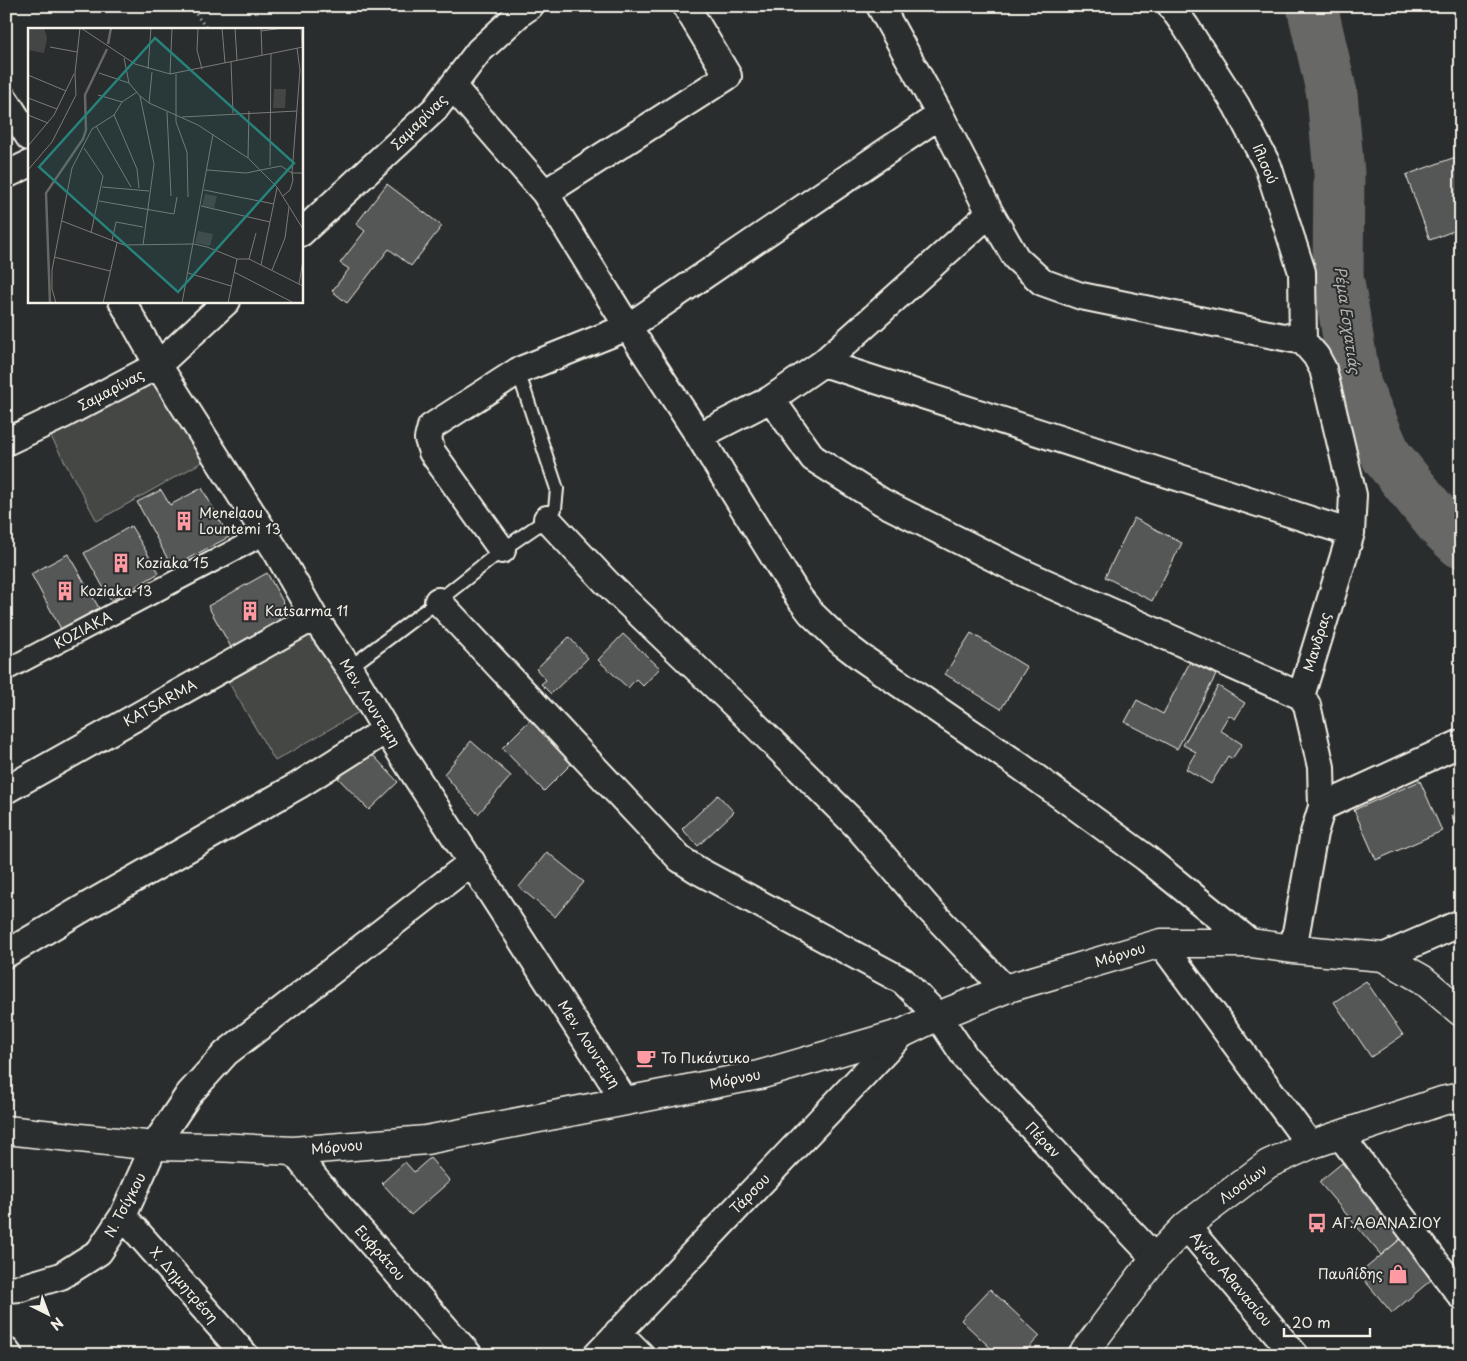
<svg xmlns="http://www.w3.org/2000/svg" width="1467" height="1361" font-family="'Playpen Sans',sans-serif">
<rect width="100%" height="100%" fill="#2a2d2e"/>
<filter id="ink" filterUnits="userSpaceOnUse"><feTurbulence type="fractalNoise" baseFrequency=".02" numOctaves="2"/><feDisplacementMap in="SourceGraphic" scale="10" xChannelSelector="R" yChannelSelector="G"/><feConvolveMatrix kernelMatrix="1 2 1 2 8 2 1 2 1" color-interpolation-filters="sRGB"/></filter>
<g filter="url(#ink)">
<path fill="#444645" stroke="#9c9c96" d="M156 374 204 461 97 521 49 433Z
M311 629 359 712 275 761 226 678Z"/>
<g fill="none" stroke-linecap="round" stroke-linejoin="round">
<path stroke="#676866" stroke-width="51" d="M1312 6 1332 94 1339 174 1338 276 1356 386 1387 457 1441 524 1461 543"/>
</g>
<path fill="#555756" stroke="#f4f1e8" d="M1461 155V228L1430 240 1406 175Z
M387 184 442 226 411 266 389 249 347 303 332 291 349 269 340 263 365 231 356 224Z
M202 488 229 537 172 567 137 502 161 490 170 505Z
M1134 518 1182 543 1152 601 1105 577Z
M131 526 159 573 111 601 84 553Z
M68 554 99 608 61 629 31 574Z
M267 573 291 616 232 649 208 606Z
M971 633 1027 667 1001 709 945 674Z
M623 634 660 668 643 686 636 679 628 688 598 660Z
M569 637 588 658 551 694 541 684 546 680 536 669Z
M1190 662 1216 675 1177 749 1125 722 1137 700 1163 714Z
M1218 686 1245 703 1235 719 1229 715 1220 730 1242 744 1232 759 1228 756 1211 784 1186 769 1196 752 1183 745Z
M533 717 575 760 544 791 502 748Z
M471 741 511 776 478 814 444 774Z
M374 756 398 782 369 810 338 778 359 758Z
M1420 781 1442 831 1376 860 1354 810Z
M718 795 734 812 698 846 682 829Z
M1461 810V835L1451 816Z
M547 852 584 882 555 917 519 887Z
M1366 981 1403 1035 1371 1057 1334 1002Z
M430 1158 450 1181 411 1215 382 1183 405 1162 414 1172Z
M1342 1163 1404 1236 1381 1255 1319 1182Z
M1404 1236 1437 1275 1392 1313 1359 1274Z
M990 1289 1040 1336 1022 1355H998L961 1320Z"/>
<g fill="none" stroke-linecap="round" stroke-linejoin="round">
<defs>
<path id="service" d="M349 668 438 601 502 550 547 519 555 509 557 489 518 371"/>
<path id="pedestrian" d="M6 670 265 534"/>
<path id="minor" d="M880 6 940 115 990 213 1016 258 1042 282 1081 296 1303 341
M1171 6 1186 27 1236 105 1268 166 1302 272 1303 341
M453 87 545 193 628 327 699 436 798 596 811 613 841 642 862 658 1020 766 1146 858 1251 943
M6 101 29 137
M6 175 29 164
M545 193 728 76 686 6
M301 233 435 109 479 51 520 13 530 6
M122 301 158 365 278 554 314 617 349 668 386 730 625 1101
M823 363 1351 533
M771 399 813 458 882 502 1026 574 1301 696
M699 436 771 399 823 363 990 213
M6 442 63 415 158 365 227 301
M547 519 606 582 740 710 857 826 927 907 1005 989
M502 550 432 452 428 439 431 427 518 371 628 327 940 115
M438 601 680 859 699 871 903 981 938 1016 966 1058 1155 1258
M6 790 314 617
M1322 807 1461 743
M1161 943 1310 1145
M1293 949 1314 833 1322 807 1321 767 1307 705 1301 696 1351 533 1353 495 1323 369 1316 356 1303 341
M6 954 87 906 299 785 386 730
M1383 957 1461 923
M1340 1135 1461 1296
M293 1151 316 1180 469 1355
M123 1216 245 1355
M1186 1226 1295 1355
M6 1289 21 1288 61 1276 99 1252 123 1216 154 1146 189 1094 226 1053 472 862
M618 1332 641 1355
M6 1351 9 1355
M597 1355 903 1033"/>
<path id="tertiary" d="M6 1130 154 1146 216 1147 293 1151 426 1140 759 1075 903 1033 938 1016 1005 989 1161 943H1251L1293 949 1383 957 1422 979 1461 1012"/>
<path id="secondary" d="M1082 1355 1155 1258 1186 1226 1268 1164 1310 1145 1442 1101 1461 1097"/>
</defs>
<use href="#service" stroke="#f4f1e8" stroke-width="16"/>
<use href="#pedestrian" stroke="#f4f1e8" stroke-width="24"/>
<use href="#minor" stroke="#f4f1e8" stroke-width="30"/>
<use href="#tertiary" stroke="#f4f1e8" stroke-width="31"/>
<use href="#secondary" stroke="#f4f1e8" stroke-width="31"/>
<path stroke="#f4f1e8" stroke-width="3" stroke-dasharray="1 4" stroke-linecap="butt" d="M190 6 207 29"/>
<use href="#service" stroke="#2a2d2e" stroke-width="12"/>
<use href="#pedestrian" stroke="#2a2d2e" stroke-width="20"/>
<use href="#minor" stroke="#2a2d2e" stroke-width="26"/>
<use href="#tertiary" stroke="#2a2d2e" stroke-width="28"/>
<use href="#secondary" stroke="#2a2d2e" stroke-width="28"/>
</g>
</g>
<defs>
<symbol id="building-bare" viewBox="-9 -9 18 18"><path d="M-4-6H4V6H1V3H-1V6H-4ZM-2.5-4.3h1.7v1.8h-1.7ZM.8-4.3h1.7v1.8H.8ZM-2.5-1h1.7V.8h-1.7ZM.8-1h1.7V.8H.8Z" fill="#ff9aa2" stroke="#2a2d2e" stroke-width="2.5" paint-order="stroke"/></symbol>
<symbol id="cafe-bare" viewBox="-9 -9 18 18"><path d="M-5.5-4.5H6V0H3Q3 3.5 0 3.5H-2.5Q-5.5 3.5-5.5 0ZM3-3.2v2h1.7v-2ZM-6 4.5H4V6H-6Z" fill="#ff9aa2" stroke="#2a2d2e" stroke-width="2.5" paint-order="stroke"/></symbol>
<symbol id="bus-bare" viewBox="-9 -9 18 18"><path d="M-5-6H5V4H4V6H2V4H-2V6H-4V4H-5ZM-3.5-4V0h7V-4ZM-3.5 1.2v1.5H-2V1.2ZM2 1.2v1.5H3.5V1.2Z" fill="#ff9aa2" stroke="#2a2d2e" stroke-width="2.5" paint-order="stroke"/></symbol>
<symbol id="shop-bare" viewBox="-9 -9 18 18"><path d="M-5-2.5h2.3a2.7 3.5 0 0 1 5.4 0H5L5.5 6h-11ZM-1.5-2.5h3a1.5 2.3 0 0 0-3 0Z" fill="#ff9aa2" stroke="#2a2d2e" stroke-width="2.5" paint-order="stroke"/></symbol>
</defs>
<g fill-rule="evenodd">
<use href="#building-bare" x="170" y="507" width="28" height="28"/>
<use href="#building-bare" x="107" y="549" width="28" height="28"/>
<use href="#building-bare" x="51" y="577" width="28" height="28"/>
<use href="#building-bare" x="236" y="597" width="28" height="28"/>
<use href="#cafe-bare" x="632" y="1044" width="28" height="28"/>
<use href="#bus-bare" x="1303" y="1209" width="28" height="28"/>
<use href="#shop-bare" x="1384" y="1260" width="28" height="28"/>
</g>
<g text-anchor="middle" stroke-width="4" stroke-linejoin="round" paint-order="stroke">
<g font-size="14" fill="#f4f1e8" stroke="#2a2d2e">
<text transform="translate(419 122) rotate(-45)" y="5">Σαμαρίνας</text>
<text transform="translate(1265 164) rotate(67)" y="5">Ιλισού</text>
<text transform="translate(111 390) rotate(-28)" y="5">Σαμαρίνας</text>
<text transform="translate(83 630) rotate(-28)" y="5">KOZIAKA</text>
<text transform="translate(1317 642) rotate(-73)" y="5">Μανδρας</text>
<text transform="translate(160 703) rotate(-29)" y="5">KATSARMA</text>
<text transform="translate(370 703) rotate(58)" y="5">Μεν. Λουντεμη</text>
<text transform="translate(1120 955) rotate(-17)" y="5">Μόρνου</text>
<text transform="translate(589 1044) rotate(57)" y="5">Μεν. Λουντεμη</text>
<text transform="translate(735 1079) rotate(-11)" y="5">Μόρνου</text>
<text transform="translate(1043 1140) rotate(46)" y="5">Πέραν</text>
<text transform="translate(337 1147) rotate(-5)" y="5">Μόρνου</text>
<text transform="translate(1243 1184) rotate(-36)" y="5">Λιοσίων</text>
<text transform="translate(750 1194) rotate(-46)" y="5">Τάρσου</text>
<text transform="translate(125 1205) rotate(-62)" y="5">Ν. Τσίγκου</text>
<text transform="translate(380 1253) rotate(49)" y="5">Ευφράτου</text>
<text transform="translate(1231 1279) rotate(50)" y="5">Αγίου Αθανασίου</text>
<text transform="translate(184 1285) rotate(49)" y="5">Χ. Δημητρέση</text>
</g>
<g font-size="14" fill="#f4f1e8" stroke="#2a2d2e" text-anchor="start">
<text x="199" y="518">Menelaou<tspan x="199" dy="16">Lountemi 13</tspan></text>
<text x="136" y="568">Koziaka 15</text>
<text x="80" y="596">Koziaka 13</text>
<text x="265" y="616">Katsarma 11</text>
<text x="661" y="1063">Το Πικάντικο</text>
<text x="1332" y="1228">ΑΓ.ΑΘΑΝΑΣΙΟΥ</text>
<text x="1383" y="1279" text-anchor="end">Παυλίδης</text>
</g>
<g font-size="15" font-style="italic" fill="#b5b3ae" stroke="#2a2d2e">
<text transform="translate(1347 320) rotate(82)" y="5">Ρέμα Εσχατιάς</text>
</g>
</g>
<g transform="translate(28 28)">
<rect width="275" height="275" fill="#2a2d2e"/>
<path d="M0 0H16L19 10 16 25 0 22ZM246 61H258L257 80H245ZM177 166 189 168 186 180 174 178ZM170 203 185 206 182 218 167 215Z" fill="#444645"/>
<path fill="none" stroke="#676866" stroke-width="2.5" d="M80 16 83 0M22 275 18 165 55 111 58 102 57 67 79 21"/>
<path fill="none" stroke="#7b7b78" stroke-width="1" d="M53 0 107 36 142 46 275 19M170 0 169 22 174 41M194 0 197 35M207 0 209 32M233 0 234 27M273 0 274 19M233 3 256 0M22 19 49 24M269 20 272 42 264 145H275M96 30 101 55 112 68 121 75 170 97 220 130 249 159 275 201M203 34 205 85M120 41 123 0M71 45 101 55M142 46 144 0M148 46V94L159 124 160 169M0 47 38 63M70 67 94 74M112 68 126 136 115 217M0 70 29 81M121 75 124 44M139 84 143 168M0 87 20 95M86 87 109 141 111 160M154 89 269 83M68 98 103 159M0 118 26 87 46 46M56 120 75 148 63 205M220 130 221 83M242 138 243 25M0 142 24 114 48 67 47 45 52 0M179 142 218 145 253 138 264 145 265 152 262 162 255 168M74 159 121 163M176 162 246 176M71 173 146 186 149 169M173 178 242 194M34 193 96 217 166 216 179 219 209 231H221L275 258M84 213 88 194 115 199M26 229 82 243M221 231 228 205M233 237 249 160M244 242 257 210 261 179M206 244 266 275M160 245 203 258M271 256 275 232M28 275 24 261V242L44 140 64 101 86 87 94 74 109 64M75 275 89 215M154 275 185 106M200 275 209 231"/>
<path fill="#26827a" fill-opacity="0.15" stroke="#26827a" stroke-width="2.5" d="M127 10 266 135 150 264 11 139Z"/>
<rect width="275" height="275" fill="none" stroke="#f4f1e8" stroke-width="2.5"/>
</g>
<rect width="1467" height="1361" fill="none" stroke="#2a2d2e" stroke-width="25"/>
<rect x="12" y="12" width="1442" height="1336" fill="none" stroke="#f4f1e8" stroke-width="2" filter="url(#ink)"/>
<g transform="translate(48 1314) rotate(138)" stroke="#2a2d2e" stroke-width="4" paint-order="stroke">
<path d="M0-4L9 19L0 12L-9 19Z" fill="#f4f1e8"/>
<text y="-8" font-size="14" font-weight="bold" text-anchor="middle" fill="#f4f1e8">N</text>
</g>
<path d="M1284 1328v8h86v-8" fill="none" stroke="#f4f1e8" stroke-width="2.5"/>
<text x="1292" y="1328" font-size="15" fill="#f4f1e8" stroke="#2a2d2e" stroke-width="4" paint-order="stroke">20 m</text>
</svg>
